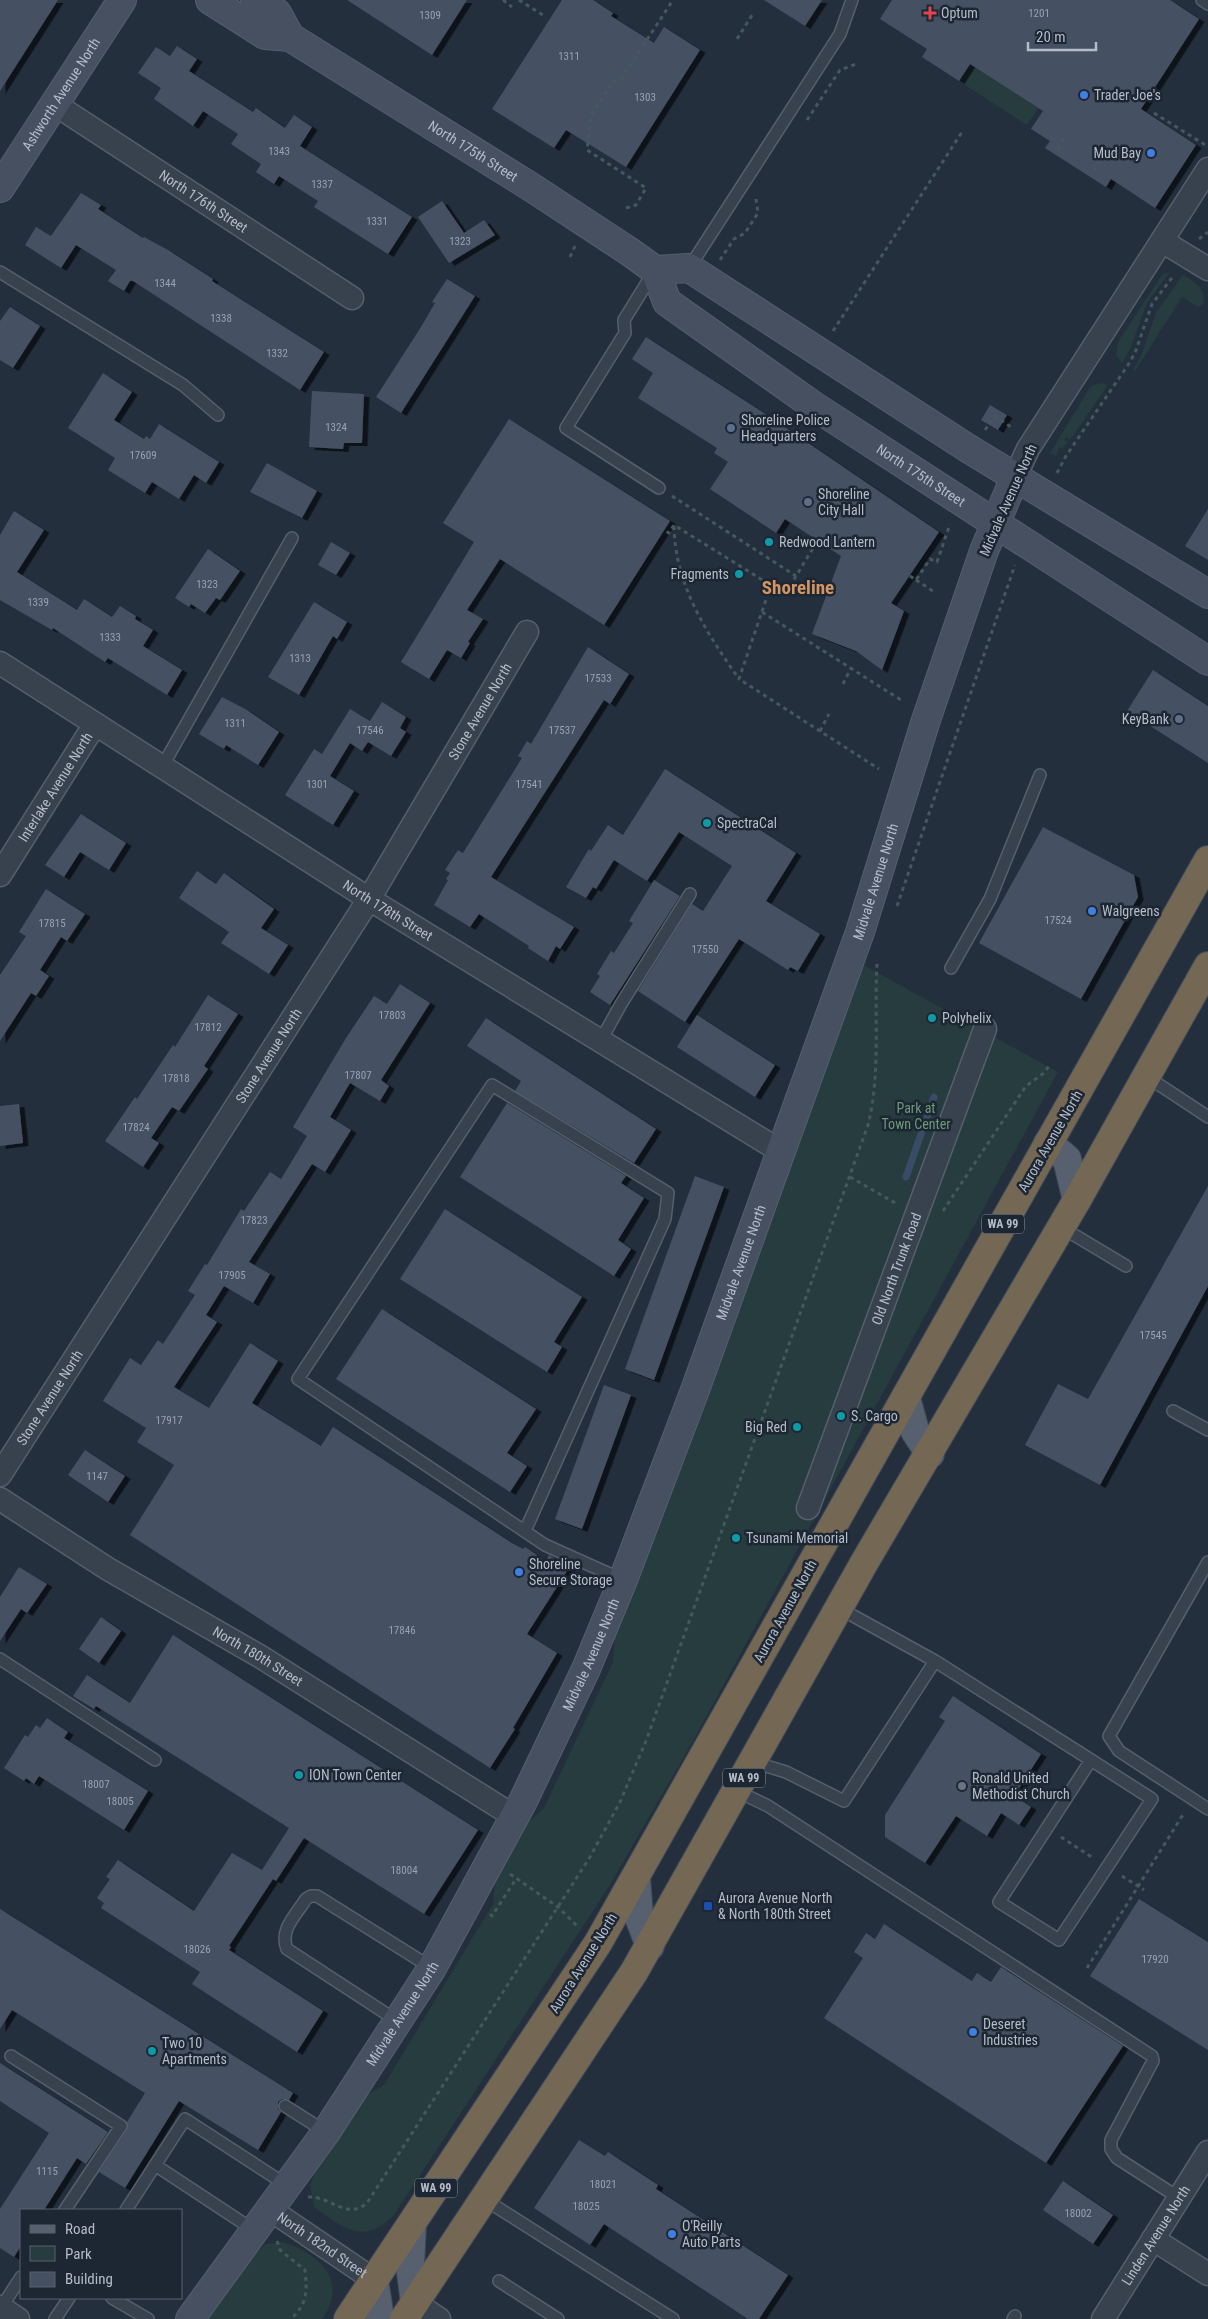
<svg xmlns="http://www.w3.org/2000/svg" width="1208" height="2319" font-family="'Roboto Condensed',sans-serif">
<defs>
<filter id="shadow"><feDropShadow dx="5.5" dy="3" stdDeviation="0" flood-color="#0009"/></filter>
</defs>
<rect width="100%" height="100%" fill="#242f3e"/>
<path fill="#263c3f" d="M970 64 1038 108 1027 125 959 81Z
M1170 272 1147 303 1130 349 1122 363 1116 355 1118 342 1162 275Z
M1183 275C1194 282 1207 288 1203 304L1198 307 1182 297 1135 371 1133 370 1141 356 1156 313Z
M1101 383 1108 385 1070 440 1066 437 1064 440 1068 442 1062 449 1059 447 1056 456 1050 453 1089 389 1092 386Z
M860 963 1058 1072 693 1741 608 1888 394 2215C363 2246 344 2228 314 2207L310 2185 318 2165 366 2095 384 2085 493 1904 495 1881 522 1828 544 1808 613 1662 615 1632Z
M283 2242C320 2254 349 2281 322 2319H207L257 2252 266 2244Z"/>
<g fill="none" stroke-linecap="round" stroke-linejoin="round">
<path stroke="#394c67" stroke-width="7" d="M906 1177 934 1097"/>
</g>
<path fill="#455162" filter="url(#shadow)" d="M0 0H58L0 91Z
M347 0H467L432 55Z
M562 0H593L613 13 611 16 654 43 664 27 700 50 626 167 566 130 554 148 492 109Z
M764 0H822L805 26Z
M892 0H1170L1199 19 1141 109 1196 145 1155 208 1111 179 1106 187 1045 148 1050 141 1031 129 1043 111 970 64 959 81 922 57 927 49 880 19Z
M177 46 197 59 189 71 253 112 256 108 285 128 294 115 312 127 300 146 412 217 388 254 314 207 318 201 279 176 274 184 256 172 261 164 231 144 238 134 203 111 193 126 154 99 161 88 138 73 156 47 170 56Z
M81 193 101 205 98 209 143 238 144 237 168 250 213 279 212 281 324 352 300 390 133 281H130L124 291 108 281 116 270 76 245 61 268 25 245 36 227 51 236Z
M442 201 464 233 484 220 495 235 449 263 418 217Z
M447 279 475 296 401 413 376 397 421 327 435 303 432 302Z
M10 307 40 326 13 368 0 360V321Z
M646 337 767 415 939 532 891 603 904 611 882 670 856 651 812 634 841 556 785 519 776 533 710 489 728 462 714 453 717 448 638 398 653 373 632 359Z
M103 373 132 392 114 420 144 439 146 436 150 439 159 424 219 462 206 483 194 475 179 499 152 482 145 493 108 470 115 458 68 428Z
M312 391 364 394 362 443H344L343 449 309 447Z
M990 405 1007 415 998 430 981 420Z
M509 419 670 521 604 625 500 559 467 610 483 619 468 642 470 643 461 658 447 650 429 679 401 662 474 542 443 523Z
M267 463 317 491 302 518 250 492Z
M1208 509V560L1185 546Z
M14 511 44 530 17 572 77 610 84 599 112 617 120 606 136 616 135 619 153 630 143 646 182 670 167 695 108 658 105 662 53 628 52 630 0 600V535Z
M331 542 350 553 336 575 318 565Z
M208 549 240 571 220 600 216 598 205 613 191 604 189 607 175 598Z
M314 602 347 622 337 639 333 636 299 695 268 677Z
M588 647 629 674 610 704 604 700 491 877 574 927 560 949 556 946 548 961 528 948 529 946 479 914 470 927 434 905 448 880 446 879 450 873 445 870 458 850 463 853 522 758 518 756 527 741 531 744Z
M1153 670 1208 706V763L1127 711Z
M222 697 247 710 279 732 258 765 226 745 224 749 199 734Z
M382 702 406 717 400 728 406 732 391 756 368 742 362 751 350 743 330 776 354 791 333 825 285 795 314 749 322 754 350 709 370 721Z
M665 769 796 853 766 901 820 934 798 971 790 967 788 970 739 939 685 1022 638 991 692 904 703 911 732 866 679 832 647 881 614 860 596 889 593 887 586 898 566 887 589 849 591 851 608 825 623 835Z
M81 814 126 843 109 870 80 852 64 877 45 865Z
M1043 827 1134 875 1138 897 1081 999 979 943Z
M197 871 216 884 224 873 274 909 261 928 288 945 269 974 221 943 229 932 179 898Z
M654 880 680 896 610 1005 590 992 600 976 597 974 611 951 614 953 633 923 629 921Z
M46 889 85 914 67 941 61 937 40 970 49 976 36 996 31 993 0 1041V975L26 936 19 932Z
M400 984 430 1003 381 1080 389 1086 380 1101 350 1083 330 1117 351 1130 325 1172 312 1164 249 1262 270 1274 253 1303 224 1286 206 1315 217 1322 174 1387 209 1408 250 1343 278 1361 252 1403 321 1446 333 1427 512 1543 523 1549 525 1547 546 1561 549 1555 569 1568 527 1634 557 1653 513 1728 515 1729 490 1768 130 1535 174 1465 137 1442 146 1428 103 1401 130 1358 141 1365 158 1340 163 1344 195 1295 188 1291 205 1264 207 1265 241 1209 244 1211 270 1172 281 1179 307 1136 293 1127 346 1038 374 996 387 1004Z
M208 995 238 1014 204 1066 208 1069 179 1111 172 1107 151 1138 159 1143 143 1167 105 1141 135 1097 137 1099 173 1045 175 1047Z
M697 1015 775 1065 755 1097 677 1047Z
M486 1018 656 1129 634 1163 515 1091 521 1081 467 1046Z
M507 1103 626 1176 621 1183 644 1198 618 1240 631 1249 614 1276 460 1177Z
M19 1104 23 1143 0 1146V1106Z
M695 1176 724 1187 654 1380 625 1369Z
M1208 1186V1286L1100 1485 1025 1445 1058 1384 1088 1399Z
M445 1209 582 1297 554 1342 562 1347 547 1372 400 1279Z
M382 1309 536 1409 507 1453 527 1466 510 1492 336 1379Z
M604 1385 631 1395 582 1529 555 1519Z
M85 1450 125 1476 108 1502 68 1475Z
M19 1567 47 1584 27 1613 21 1609 0 1641V1597Z
M101 1617 121 1631 99 1663 79 1649Z
M173 1635 478 1830 424 1914 304 1838 276 1881 273 1879 229 1946 231 1947 229 1950 323 2011 297 2052 192 1984 200 1972 101 1908 104 1903 97 1898 110 1879 106 1877 118 1860 194 1911 232 1853 262 1870 289 1828 96 1706 94 1709 73 1696 87 1675 130 1703Z
M953 1696 1041 1754 1014 1796 1031 1807 1019 1825 1001 1813 987 1836 956 1816 925 1863 885 1837V1815L945 1721 939 1717Z
M47 1718 68 1732 64 1738 148 1791 124 1830 39 1776 34 1784 26 1778 24 1781 4 1768 25 1735 28 1737 36 1725 40 1728Z
M1139 1899 1208 1942V2050L1090 1976Z
M0 1909 293 2093 289 2100 282 2099 278 2102V2109L281 2112 258 2150 179 2101 125 2188 99 2172 127 2130V2122L145 2093 12 2010 0 2029Z
M884 1924 972 1981 977 1973 991 1982 1001 1967 1123 2046 1046 2163 824 2018 863 1958 854 1952 866 1933 875 1939Z
M0 2063 108 2132 86 2164 77 2158 44 2210H21V2246L14 2257 0 2248V2209L49 2133 0 2101Z
M579 2140 605 2156 608 2152 658 2185 656 2189 788 2275 759 2319H748L604 2224 590 2245 534 2208Z
M1063 2181 1113 2215 1093 2244 1043 2210Z"/>
<g fill="none" stroke-linecap="round" stroke-linejoin="round">
<defs>
<path id="lane" d="M1202 0 1208 4
M689 268 840 34 852 0
M0 272 183 385 218 415
M653 273 624 320 625 333 566 428 659 488
M162 767 292 538
M951 968 990 899 1040 775
M600 1042 621 1004 690 894
M1146 1076 1208 1117
M1061 1227 1126 1266
M1173 1411 1208 1430
M525 1531 665 1219 668 1193 492 1085 298 1379 545 1545 623 1580
M1208 1562 1109 1736 1119 1751 1208 1809
M839 1608 935 1661 1091 1760 999 1902 1059 1940 1152 1799 1091 1760
M0 1659 155 1760
M753 1762 786 1772 844 1801 935 1661
M737 1791 768 1806 1152 2056 1153 2061 1111 2140V2149L1117 2158 1179 2198
M399 2022 287 1949C279 1930 296 1915 306 1899L311 1896H317L432 1968
M11 2056 121 2126 65 2210
M285 2106 326 2132
M155 2165 255 2231
M484 2199 673 2319
M126 2210 185 2119 288 2186
M499 2281 558 2319
M112 2298 148 2319
M1 2308 21 2277
M55 2319 69 2298
M1013 2319 1015 2316"/>
<g id="street">
<path id="s1" d="M56 105 352 298"/>
<path d="M1162 241 1208 269"/>
<path d="M1015 477 1028 449 1208 169"/>
<path id="s2" d="M0 663 369 899 780 1151"/>
<path id="s3" d="M0 875 95 724"/>
<path id="s4" d="M0 1475 369 899 527 632"/>
<path id="s5" d="M0 1499 108 1569 261 1657 515 1817"/>
<path id="s6" d="M808 1508 985 1029"/>
<path id="s7" d="M271 2210 374 2280"/>
<path d="M1153 2239 1208 2274"/>
<path d="M415 2303 439 2319"/>
<path d="M0 2307 18 2319"/>
<path id="s8" d="M1103 2319 1208 2152"/>
</g>
<g id="secondary">
<path id="s9" d="M210 0 265 35 290 37 531 187 630 252 655 270 667 302 814 406 1208 661"/>
<path d="M255 0 277 13 290 37"/>
<path id="s10" d="M0 188 122 0"/>
<path d="M655 270 689 268 969 449 1208 594"/>
<path id="s11" d="M190 2319 326 2132 432 1968 523 1801 586 1669 623 1580 695 1390 860 932 926 720 984 551 1015 477"/>
</g>
<path id="primary" d="M1048 1143 1067 1159 1077 1200
M906 1398 915 1431 930 1454
M636 1878 639 1917 650 1946
M412 2224 410 2264 415 2303
M374 2280 380 2319"/>
<path id="highway" d="M348 2319 598 1943 1208 860
M404 2319 634 1972 864 1563 1077 1200 1208 966"/>
</defs>
<use href="#lane" stroke="#565f6c" stroke-width="14"/>
<use href="#street" stroke="#565f6c" stroke-width="25"/>
<use href="#secondary" stroke="#565f6c" stroke-width="30"/>
<use href="#primary" stroke="#414a57" stroke-width="30"/>
<use href="#highway" stroke="#434c59" stroke-width="30"/>
<path stroke="#44595c" stroke-width="3" stroke-dasharray="4 4" stroke-linecap="butt" d="M503 0 512 7
M519 0 546 17
M737 39 754 12
M1154 113 1207 146
M807 120 840 70 856 64
M1058 149 1065 137
M1094 171 1101 160
M626 208 636 205 646 188 587 150 591 115 614 81H620L673 0
M1199 239 1208 232
M570 257 575 246
M720 260 734 239 745 233 758 213 756 199
M833 331 962 132
M985 430 995 416 1011 427
M1057 473 1066 456 1128 365 1135 353 1152 304 1174 275
M672 496 796 576
M674 526C675 585 706 632 739 679
M660 527 669 533 674 525 785 594 815 545
M910 576 916 580 930 559 937 562 950 524
M916 580 936 593
M771 585 739 679 879 769
M762 612 901 700
M843 684 851 668
M820 731 829 714
M897 906 1015 565
M850 1177 897 1204
M943 1211 1026 1086 1044 1073 1049 1066
M1061 1837 1093 1858
M510 1874 558 1907 577 1926
M1122 1876 1144 1890
M490 1914 492 1916 516 1879
M1087 1968 1184 1813
M308 2197C329 2195 347 2221 367 2203L590 1857 620 1802 646 1741 868 1125C881 1073 874 1017 877 964
M277 2241 280 2250 305 2270C307 2291 308 2303 291 2319"/>
<use href="#lane" stroke="#38414e" stroke-width="11"/>
<use href="#street" stroke="#38414e" stroke-width="22"/>
<use href="#secondary" stroke="#465061" stroke-width="28"/>
<use href="#primary" stroke="#56606e" stroke-width="28"/>
<use href="#highway" stroke="#746855" stroke-width="28"/>
</g>
<path fill="#e0444e" stroke="#1d2633" stroke-width="2" d="M927.5 5.5h5v5h5v5h-5v5h-5v-5h-5v-5h5z"/>
<g fill="#3f7fe0" stroke="#1d2633" stroke-width="2">
<circle cx="1084" cy="95" r="5"/>
<circle cx="1151" cy="153" r="5"/>
<circle cx="1092" cy="911" r="5"/>
<circle cx="519" cy="1572" r="5"/>
<circle cx="973" cy="2032" r="5"/>
<circle cx="672" cy="2234" r="5"/>
</g>
<g fill="#5c6f8a" stroke="#1d2633" stroke-width="2">
<circle cx="731" cy="428" r="5"/>
<circle cx="808" cy="502" r="5"/>
<circle cx="1179" cy="719" r="5"/>
</g>
<g fill="#0f9aa8" stroke="#1d2633" stroke-width="2">
<circle cx="769" cy="542" r="5"/>
<circle cx="739" cy="574" r="5"/>
<circle cx="707" cy="823" r="5"/>
<circle cx="932" cy="1018" r="5"/>
<circle cx="841" cy="1416" r="5"/>
<circle cx="797" cy="1427" r="5"/>
<circle cx="736" cy="1538" r="5"/>
<circle cx="299" cy="1775" r="5"/>
<circle cx="152" cy="2051" r="5"/>
</g>
<circle fill="#6b7280" stroke="#1d2633" stroke-width="2" cx="962" cy="1786" r="5"/>
<rect fill="#1a4fb4" stroke="#1d2633" stroke-width="2" x="703" y="1901" width="10" height="10" rx="2.5"/>
<g text-anchor="middle" stroke-width="5" stroke-linejoin="round" paint-order="stroke">
<g font-size="11" fill="#98a1af">
<text x="1039" y="17">1201</text>
<text x="430" y="19">1309</text>
<text x="569" y="60">1311</text>
<text x="645" y="101">1303</text>
<text x="279" y="155">1343</text>
<text x="322" y="188">1337</text>
<text x="377" y="225">1331</text>
<text x="460" y="245">1323</text>
<text x="165" y="287">1344</text>
<text x="221" y="322">1338</text>
<text x="277" y="357">1332</text>
<text x="336" y="431">1324</text>
<text x="143" y="459">17609</text>
<text x="207" y="588">1323</text>
<text x="38" y="606">1339</text>
<text x="110" y="641">1333</text>
<text x="300" y="662">1313</text>
<text x="598" y="682">17533</text>
<text x="235" y="727">1311</text>
<text x="370" y="734">17546</text>
<text x="562" y="734">17537</text>
<text x="317" y="788">1301</text>
<text x="529" y="788">17541</text>
<text x="1058" y="924">17524</text>
<text x="52" y="927">17815</text>
<text x="705" y="953">17550</text>
<text x="392" y="1019">17803</text>
<text x="208" y="1031">17812</text>
<text x="358" y="1079">17807</text>
<text x="176" y="1082">17818</text>
<text x="136" y="1131">17824</text>
<text x="254" y="1224">17823</text>
<text x="232" y="1279">17905</text>
<text x="1153" y="1339">17545</text>
<text x="169" y="1424">17917</text>
<text x="97" y="1480">1147</text>
<text x="402" y="1634">17846</text>
<text x="96" y="1788">18007</text>
<text x="120" y="1805">18005</text>
<text x="404" y="1874">18004</text>
<text x="197" y="1953">18026</text>
<text x="1155" y="1963">17920</text>
<text x="47" y="2175">1115</text>
<text x="603" y="2188">18021</text>
<text x="586" y="2210">18025</text>
<text x="1078" y="2217">18002</text>
</g>
<g fill="#1d2633" stroke="#878f9c" stroke-width="1">
<rect x="982" y="1214.5" width="42" height="19" rx="4"/>
<rect x="723" y="1768.5" width="42" height="19" rx="4"/>
<rect x="415" y="2178.5" width="42" height="19" rx="4"/>
</g>
<g font-size="12" font-weight="bold" fill="#b4bcc9">
<text x="1003" y="1228">WA 99</text>
<text x="744" y="1782">WA 99</text>
<text x="436" y="2192">WA 99</text>
</g>
<g font-size="14" fill="#b4bcc9" stroke="#1d2633" text-anchor="start">
<text x="941" y="18">Optum</text>
<text x="1094" y="100">Trader Joe's</text>
<text x="1141" y="158" text-anchor="end">Mud Bay</text>
<text x="741" y="425">Shoreline Police<tspan x="741" dy="16">Headquarters</tspan></text>
<text x="818" y="499">Shoreline<tspan x="818" dy="16">City Hall</tspan></text>
<text x="779" y="547">Redwood Lantern</text>
<text x="729" y="579" text-anchor="end">Fragments</text>
<text x="1169" y="724" text-anchor="end">KeyBank</text>
<text x="717" y="828">SpectraCal</text>
<text x="1102" y="916">Walgreens</text>
<text x="942" y="1023">Polyhelix</text>
<text x="851" y="1421">S. Cargo</text>
<text x="787" y="1432" text-anchor="end">Big Red</text>
<text x="746" y="1543">Tsunami Memorial</text>
<text x="529" y="1569">Shoreline<tspan x="529" dy="16">Secure Storage</tspan></text>
<text x="309" y="1780">ION Town Center</text>
<text x="972" y="1783">Ronald United<tspan x="972" dy="16">Methodist Church</tspan></text>
<text x="718" y="1903">Aurora Avenue North<tspan x="718" dy="16">&amp; North 180th Street</tspan></text>
<text x="983" y="2029">Deseret<tspan x="983" dy="16">Industries</tspan></text>
<text x="162" y="2048">Two 10<tspan x="162" dy="16">Apartments</tspan></text>
<text x="682" y="2231">O'Reilly<tspan x="682" dy="16">Auto Parts</tspan></text>
</g>
<g font-size="14" fill="#b4bcc9" stroke="#1d2633">
<text dy="5" stroke="none"><textPath href="#s10" startOffset="112">Ashworth Avenue North</textPath></text>
<text dy="5" stroke="none"><textPath href="#s9" startOffset="306">North 175th Street</textPath></text>
<text dy="5" stroke="none"><textPath href="#s1" startOffset="176">North 176th Street</textPath></text>
<text dy="5" stroke="none"><textPath href="#s9" startOffset="865">North 175th Street</textPath></text>
<text transform="translate(1008 500) rotate(-66)" y="5">Midvale Avenue North</text>
<text dy="5" stroke="none"><textPath href="#s4" startOffset="902">Stone Avenue North</textPath></text>
<text dy="5" stroke="none"><textPath href="#s3" startOffset="104">Interlake Avenue North</textPath></text>
<text dy="5" stroke="none"><textPath href="#s11" startOffset="1602">Midvale Avenue North</textPath></text>
<text dy="5" stroke="none"><textPath href="#s2" startOffset="460">North 178th Street</textPath></text>
<text dy="5" stroke="none"><textPath href="#s4" startOffset="498">Stone Avenue North</textPath></text>
<text transform="translate(1050 1141) rotate(-60)" y="5">Aurora Avenue North</text>
<text dy="5" stroke="none"><textPath href="#s11" startOffset="1198">Midvale Avenue North</textPath></text>
<text dy="5" stroke="none"><textPath href="#s6" startOffset="255">Old North Trunk Road</textPath></text>
<text dy="5" stroke="none"><textPath href="#s4" startOffset="92">Stone Avenue North</textPath></text>
<text transform="translate(785 1611) rotate(-61)" y="5">Aurora Avenue North</text>
<text dy="5" stroke="none"><textPath href="#s11" startOffset="778">Midvale Avenue North</textPath></text>
<text dy="5" stroke="none"><textPath href="#s5" startOffset="302">North 180th Street</textPath></text>
<text transform="translate(583 1963) rotate(-58)" y="5">Aurora Avenue North</text>
<text dy="5" stroke="none"><textPath href="#s11" startOffset="372">Midvale Avenue North</textPath></text>
<text dy="5" stroke="none"><textPath href="#s8" startOffset="99">Linden Avenue North</textPath></text>
<text dy="5" stroke="none"><textPath href="#s7" startOffset="62">North 182nd Street</textPath></text>
</g>
<g font-size="14" fill="#6b9a76" stroke="#1d2633">
<text x="916" y="1113">Park at<tspan x="916" dy="16">Town Center</tspan></text>
</g>
<g font-size="19" font-weight="bold" fill="#d59563" stroke="#1d2633">
<text x="798" y="594">Shoreline</text>
</g>
</g>
<rect x="20" y="2209" width="162" height="90" fill="#1d2633" stroke="#59626f"/>
<rect x="30" y="2225" width="25" height="8" fill="#56606e" stroke="#59626f"/>
<text x="65" y="2234" font-size="15" fill="#b4bcc9">Road</text>
<rect x="30" y="2246" width="25" height="15" fill="#263c3f" stroke="#59626f"/>
<text x="65" y="2259" font-size="15" fill="#b4bcc9">Park</text>
<rect x="30" y="2272" width="25" height="15" fill="#455162" stroke="#59626f"/>
<text x="65" y="2284" font-size="15" fill="#b4bcc9">Building</text>
<path d="M1028 42v8h68v-8" fill="none" stroke="#b4bcc9" stroke-width="2.5"/>
<text x="1036" y="42" font-size="15" fill="#b4bcc9" stroke="#1d2633" stroke-width="4" paint-order="stroke">20 m</text>
</svg>
